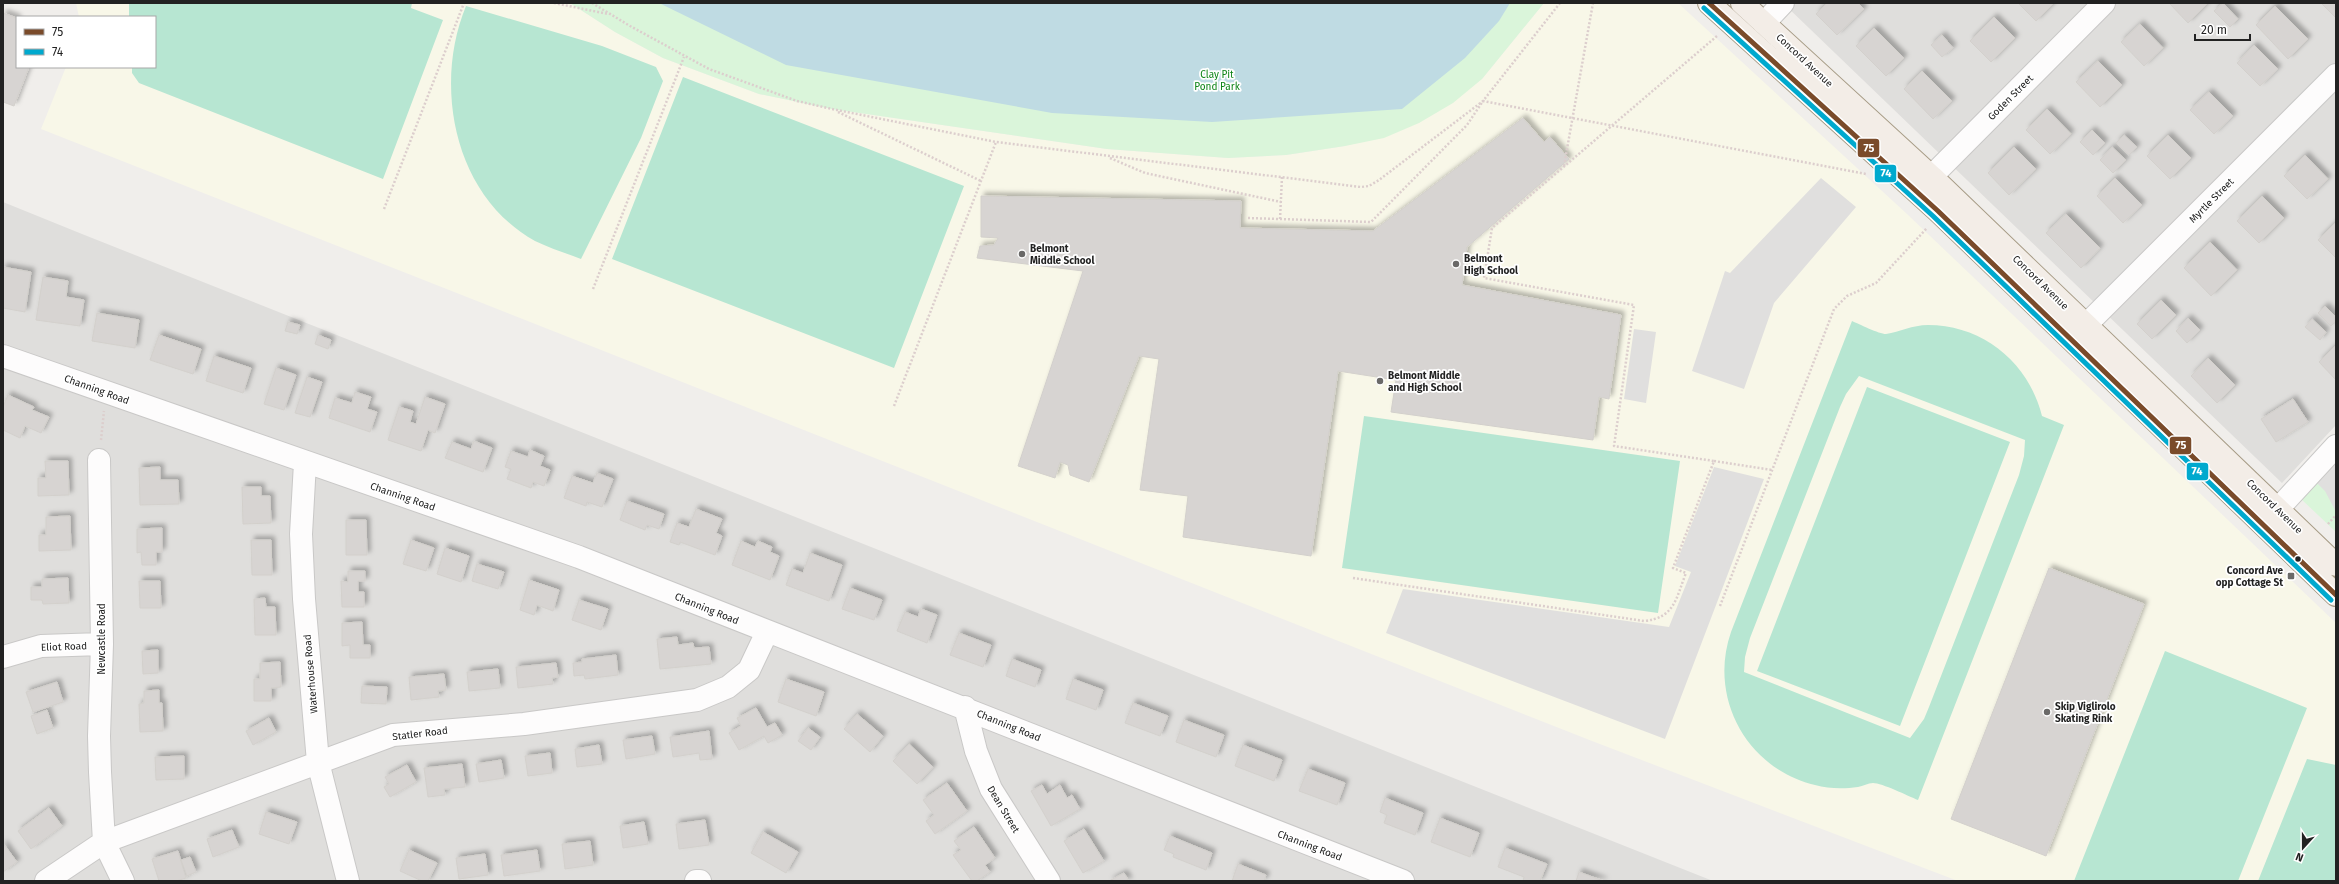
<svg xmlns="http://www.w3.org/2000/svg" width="2339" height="884" font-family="'Fira Sans',sans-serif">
<defs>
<filter id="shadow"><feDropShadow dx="3.5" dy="-3.5" stdDeviation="2" flood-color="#0004"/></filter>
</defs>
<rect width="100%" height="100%" fill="#f0eeeb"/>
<path fill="#dfdedc" d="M1783 3H2336V425L2282 483Z
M3 202 82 234 1713 881H3Z"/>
<path fill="#f8f7e8" d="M76 3H570L615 32 663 58 759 94 832 109 1107 149 1228 158 1286 155 1345 146 1482 79 1544 3H1678L1907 214 2336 623V881H1958L1592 741 41 129 66 67H155V17H79Z"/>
<path fill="#daf5da" d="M570 3H1544L1482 79 1453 103 1419 123 1384 138 1345 146 1286 155 1228 158 1107 149 832 109 759 94 663 58 615 32Z
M2336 460V532L2300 498Z"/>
<path fill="#b7e6d2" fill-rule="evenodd" d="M129 3H412L411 8 443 20 383 179 139 83 132 73V67H155V17H129Z
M466 6 602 46 656 67 663 81 641 138 581 259C566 253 549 248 535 241 454 196 433 86 466 6Z
M683 77 964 186 894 368 612 259Z
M1852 321C1859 324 1879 334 1886 334 1900 332 1912 325 1928 325 1983 325 2029 363 2042 416L2064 425 1918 800C1908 796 1882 783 1873 783 1868 783 1863 786 1858 787 1844 789 1829 789 1815 785 1747 769 1708 698 1731 632ZM1859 376 2025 440 2024 456 2019 475 1929 707 1924 719 1910 738 1744 672 1745 657 1750 638 1840 407 1846 394Z
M1867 387 2010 442 1900 726 1757 671Z
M1364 416 1680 461 1658 613 1342 568Z
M2165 651 2307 708 2238 881H2074Z
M2307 759 2336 765V881H2258Z"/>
<path fill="#e0dfde" d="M1821 178 1856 207 1774 303 1744 389 1692 371 1725 271 1730 273Z
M1634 329 1656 332 1646 403 1624 399Z
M2336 461V509L2335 510 2325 491 2316 482Z
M1714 467 1764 479 1665 739 1386 633 1403 589 1669 627 1691 572 1675 566Z"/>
<path fill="#bfdbe3" d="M659 3H1510L1499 21 1465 58 1402 109 1212 122 1052 113 786 65Z"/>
<path fill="#d7d4d2" stroke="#d3d0cc" filter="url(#shadow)" d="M1827 3H1858L1864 9 1837 35 1816 14Z
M2018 3H2054L2036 21Z
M2169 3H2208L2188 23Z
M2223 3 2238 19 2230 27 2214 11Z
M2321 3H2336V18Z
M2275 6 2308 39 2288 59 2256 25Z
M3 13 17 18V67H29L14 106 3 102Z
M1994 17 2015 38 1991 62 1970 41Z
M2140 24 2163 48 2144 66 2121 42Z
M1874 28 1904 58 1886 76 1856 46Z
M1942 35 1953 48 1942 57 1931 45Z
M2254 45 2278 69 2260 86 2237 63Z
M2098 61 2122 85 2100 107 2076 82Z
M1922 71 1952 101 1933 119 1904 89Z
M2209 92 2233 116 2214 134 2190 110Z
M2047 109 2071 134 2050 154 2026 130Z
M1523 118 1544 142 1550 137 1569 159 1467 247 1462 285 1621 315 1609 399 1599 397 1593 440 1391 412 1396 380 1338 371 1311 556 1183 537 1188 496 1140 490 1159 359 1139 356 1089 482 1070 475 1068 465 1060 462 1055 478 1018 466 1083 271 977 258 980 246 994 245 998 238 981 237V196L1241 201 1240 228 1373 231Z
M2092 130 2105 143 2093 155 2080 142Z
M2124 135 2137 147 2129 155 2116 143Z
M2168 135 2191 158 2170 179 2147 156Z
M2014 147 2036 169 2009 195 1988 173Z
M2112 147 2126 160 2113 173 2100 160Z
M2305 155 2328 179 2307 199 2284 176Z
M2115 178 2142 205 2123 223 2097 196Z
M2262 196 2284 218 2259 243 2237 221Z
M2066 214 2100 248 2081 268 2046 233Z
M2336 222V258L2318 240Z
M2210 242 2237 270 2211 296 2184 268Z
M3 267 31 272 25 312 3 308Z
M43 277 68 281 66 297 84 300 80 326 36 320Z
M2161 300 2176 315 2152 339 2137 324Z
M2325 306 2336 317V321L2331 326 2318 313Z
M97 313 139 320 135 348 92 341Z
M2188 318 2200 330 2187 343 2176 331Z
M2312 319 2326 332 2320 340 2305 327Z
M288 322 300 325 297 334 285 331Z
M159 335 201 349 193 374 150 360Z
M318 335 331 340 328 349 315 344Z
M2336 345V380L2319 362Z
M214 356 251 368 243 393 206 381Z
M2208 358 2235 385 2217 403 2191 376Z
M276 368 296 375 284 410 264 404Z
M307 377 322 382 310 417 295 413Z
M355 392 371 397 367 409 377 412 370 432 329 418 335 398 352 403Z
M8 395 34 407 32 410 49 417 41 433 25 426 20 438 3 430V407Z
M425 397 445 404 435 433 428 430 421 451 388 440 399 407 413 411 410 422 416 424Z
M2293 399 2308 422 2276 442 2261 419Z
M474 441 492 448 483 472 445 458 452 442 471 449Z
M530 450 544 456 540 466 550 470 544 486 533 482 531 488 507 479 511 469 505 467 511 451 528 457Z
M45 461H68L69 495 38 496V478H46Z
M160 467V480H178L179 504 140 505 139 468Z
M597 473 613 479 602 507 587 502 586 506 564 498 572 476 593 483Z
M242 487H261V496H270L271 523 243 524Z
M627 501 664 514 659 529 647 525 645 530 620 520Z
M696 509 722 519 716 533 722 536 715 555 680 542 679 545 670 542 677 523 689 527Z
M70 516 71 550 39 551V535H46V517Z
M346 520H366L367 555H346Z
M162 528V552H156V565H142L141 552 137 553V529Z
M251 540H271L272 575H252Z
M411 540 434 548 426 571 403 564Z
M741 541 755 547 758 541 772 547 770 552 779 556 770 580 732 565Z
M445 548 469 556 461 582 437 574Z
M810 553 842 565 829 601 786 585 792 569 803 573Z
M477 564 504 572 498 589 472 581Z
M2049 568 2144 604 2046 856 1951 819Z
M348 571H365V581H358V592H364V607H342L341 581 348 582Z
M68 578 69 603 43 604 42 600H31V587H42V579Z
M529 580 559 590 553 611 537 605 534 615 520 610Z
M139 581H160L161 608H140Z
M850 588 882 600 874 620 842 609Z
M265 598 266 607H275L276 635H255L254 599Z
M579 600 608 609 601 630 572 620Z
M921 609 937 615 927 643 897 631 905 612 918 617Z
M362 622 363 645H370V658H350V645L342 646V623Z
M959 633 991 645 983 667 950 655Z
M677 637 678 645 693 643 694 648 709 647 711 664 660 669 657 639Z
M158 650V673L143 674 142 651Z
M616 655 618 675 585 679 584 675 574 676 573 663 582 662V659Z
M1012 659 1041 670 1035 687 1006 676Z
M280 662 281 687 271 688V701H254V679H260V663Z
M556 663 558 677 552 678 553 684 518 688 516 667Z
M498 669 500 688 469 691 467 672Z
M444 674 446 690 438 691 439 697 411 700 409 677Z
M786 679 824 692 816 716 778 702Z
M1073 679 1103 690 1096 710 1066 699Z
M57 682 63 702 33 712 26 692Z
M362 686 387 687 386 704 361 703Z
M159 690V703H162L163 731 140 732 139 704 144 703V691Z
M1133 703 1168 716 1160 736 1125 723Z
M756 708 767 727 775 723 782 735 768 743 764 736 739 750 729 733 741 726 737 718Z
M47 710 53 728 37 734 31 716Z
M857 714 883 736 870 752 844 729Z
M269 718 276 732 253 745 246 731Z
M1184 720 1224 735 1216 757 1176 742Z
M808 728 820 737 811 750 798 741Z
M709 731 712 759 700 760 699 753 673 757 670 737Z
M652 736 655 754 626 759 623 740Z
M909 744 933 767 917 784 893 761Z
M599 745 602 764 577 767 575 749Z
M1243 745 1282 760 1274 781 1235 766Z
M550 753 552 773 528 776 525 756Z
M184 756V779L156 780 155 757Z
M501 760 504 778 479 782 476 764Z
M462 764 465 787 444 789 445 795 428 797 424 768Z
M407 765 416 782 390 797 384 787 389 784 385 777Z
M1308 769 1345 783 1337 805 1299 791Z
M947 783 967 811 935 834 926 821 934 815 923 800Z
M1042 785 1047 794 1060 785 1067 798 1072 795 1080 809 1051 826 1031 791Z
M1385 798 1423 813 1415 835 1384 823 1387 815 1380 812Z
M49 808 62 826 31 849 18 831Z
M266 812 297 822 289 844 259 834Z
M1440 818 1479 833 1470 857 1431 842Z
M705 820 709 845 679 849 676 824Z
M644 822 648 844 623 848 620 826Z
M974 827 995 858 985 865 990 872 977 881H972L953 855 961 850 954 841Z
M1084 829 1104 861 1083 873 1064 841Z
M232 830 239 847 213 857 207 839Z
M763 832 798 852 786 873 751 853Z
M1170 836 1212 853 1206 870 1173 857 1174 854 1164 850Z
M590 841 593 865 565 869 562 844Z
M3 843 17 862 3 872Z
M1505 848 1547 864 1540 881H1523L1524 877 1498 867Z
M409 850 437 863 428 881H422L400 871Z
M537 850 540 871 504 876 501 855Z
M178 851 186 878 176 881H159L152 859Z
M485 854 488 875 459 879 456 858Z
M190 857 196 872 187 876 181 860Z
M1238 864 1266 875 1264 881H1232Z
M1579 872 1604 881H1576Z
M1124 873 1129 881H1109Z"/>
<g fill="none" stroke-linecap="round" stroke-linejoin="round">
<defs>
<path id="minor" d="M1764 23 1783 3
M1919 189 2104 3
M2086 325 2336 75
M3 356 579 557 1403 881
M99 460 102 644 99 736 100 772 104 842 123 881
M305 463 301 534 304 599 318 762 348 881
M2265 523 2336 446
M3 657 41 646 102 644
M965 707 976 751 991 789 1049 881
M46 881 104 842 393 735 524 724 697 700 728 687 749 670 767 632
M696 881H700"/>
<path id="primary" d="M1709 3 1938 211 2336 595
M1742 3 1932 177 2336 565"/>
</defs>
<use href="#minor" stroke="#c9c8c7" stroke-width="24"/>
<use href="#primary" stroke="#a79c86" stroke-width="24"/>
<path stroke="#dccecd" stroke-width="2.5" stroke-dasharray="2 2" stroke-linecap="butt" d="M554 3 608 14
M592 3 630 26 709 69 797 101 832 109 996 142 1361 187 1369 186 1379 180 1483 101 1560 3
M838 112 981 181
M1110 158 1145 173 1281 202
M1564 166 1593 3
M384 209 464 3
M1248 218 1371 222 1467 125 1483 101 1866 174
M1280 219 1282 177
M593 289 684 57
M894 406 996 142
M101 440 104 411
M1714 461 1772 470
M2328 524 2336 515
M1353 578 1644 621C1675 618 1676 598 1686 573L1673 568 1714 461 1614 446 1634 305 1484 278 1492 228 1717 36
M1720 606 1834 309 1847 296 1876 283 1927 228"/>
<use href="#minor" stroke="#fdfcfc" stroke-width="22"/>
<use href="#primary" stroke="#f3ede7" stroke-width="22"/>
<defs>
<path id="bus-1" d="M1709 3 1938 211 2336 595"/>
<path id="bus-2" d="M1704 8 1933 216 2331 600"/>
</defs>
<use href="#bus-1" stroke="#fff" stroke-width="8"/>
<use href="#bus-2" stroke="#fff" stroke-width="8"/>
<use href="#bus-1" stroke="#7a4b2a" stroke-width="5"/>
<use href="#bus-2" stroke="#00a9ce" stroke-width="5"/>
</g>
<g fill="#6a6968" stroke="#fff" stroke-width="1.5">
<circle cx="1022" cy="254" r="4"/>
<circle cx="1456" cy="264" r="4"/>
<circle cx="1380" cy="381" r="4"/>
<rect x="2287" y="572" width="8" height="8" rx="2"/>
<circle cx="2047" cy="712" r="4"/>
</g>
<circle fill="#222" stroke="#fff" stroke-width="1.5" cx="2298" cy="559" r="3.5"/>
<g text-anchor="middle" stroke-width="3.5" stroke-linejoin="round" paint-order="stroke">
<g font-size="10" fill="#222" stroke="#fff">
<text transform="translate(1805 60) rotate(43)" y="4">Concord Avenue</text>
<text transform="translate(2010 97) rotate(-45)" y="4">Goden Street</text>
<text transform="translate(2211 200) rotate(-45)" y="4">Myrtle Street</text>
<text transform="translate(2041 282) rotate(44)" y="4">Concord Avenue</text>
<text transform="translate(97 389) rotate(20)" y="4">Channing Road</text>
<text transform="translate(403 496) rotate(19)" y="4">Channing Road</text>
<text transform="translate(2275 506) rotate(44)" y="4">Concord Avenue</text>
<text transform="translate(707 608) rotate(22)" y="4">Channing Road</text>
<text transform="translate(101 639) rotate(-90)" y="4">Newcastle Road</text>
<text transform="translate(64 646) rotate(-2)" y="4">Eliot Road</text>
<text transform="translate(310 674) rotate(-95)" y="4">Waterhouse Road</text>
<text transform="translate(1009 725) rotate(22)" y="4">Channing Road</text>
<text transform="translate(420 733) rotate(-7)" y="4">Statler Road</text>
<text transform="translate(1004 809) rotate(59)" y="4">Dean Street</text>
<text transform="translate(1310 845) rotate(21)" y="4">Channing Road</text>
</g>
<g font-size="10" fill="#0c8416" stroke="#fff">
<text x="1217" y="78">Clay Pit<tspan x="1217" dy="12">Pond Park</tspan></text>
</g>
<g font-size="10" font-weight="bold" fill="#222" stroke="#fff" text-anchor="start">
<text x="1030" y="252">Belmont<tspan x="1030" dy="12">Middle School</tspan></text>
<text x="1464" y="262">Belmont<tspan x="1464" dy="12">High School</tspan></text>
<text x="1388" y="379">Belmont Middle<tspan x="1388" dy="12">and High School</tspan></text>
<text x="2283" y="574" text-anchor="end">Concord Ave<tspan x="2283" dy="12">opp Cottage St</tspan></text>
<text x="2055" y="710">Skip Viglirolo<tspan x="2055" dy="12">Skating Rink</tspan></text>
</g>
</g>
<g stroke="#fff" stroke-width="1.5">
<rect x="1857" y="138" width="23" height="20" rx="4" fill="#7a4b2a"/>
<rect x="1874" y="164" width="23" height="19" rx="4" fill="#00a9ce"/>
<rect x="2169" y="436" width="23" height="19" rx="4" fill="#7a4b2a"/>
<rect x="2186" y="462" width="23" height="19" rx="4" fill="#00a9ce"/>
</g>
<g font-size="11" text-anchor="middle" font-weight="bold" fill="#fff">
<text x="1869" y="152">75</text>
<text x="1886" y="177">74</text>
<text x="2181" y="449">75</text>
<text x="2197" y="475">74</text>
</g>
<rect width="2339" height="884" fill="none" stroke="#222222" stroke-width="8"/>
<rect x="16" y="16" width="140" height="52" fill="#ffffff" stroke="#a7a7a7"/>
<rect x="24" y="29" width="20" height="6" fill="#7a4b2a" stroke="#a7a7a7"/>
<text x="52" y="36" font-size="12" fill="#222222">75</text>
<rect x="24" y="49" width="20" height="6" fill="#00a9ce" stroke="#a7a7a7"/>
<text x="52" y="56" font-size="12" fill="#222222">74</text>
<g transform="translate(2303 848) rotate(201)" stroke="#ffffff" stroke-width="3" paint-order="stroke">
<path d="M0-3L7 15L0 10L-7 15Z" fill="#222222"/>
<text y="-6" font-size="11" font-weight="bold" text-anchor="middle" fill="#222222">N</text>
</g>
<path d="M2195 34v6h55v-6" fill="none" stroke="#222222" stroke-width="2"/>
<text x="2201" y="34" font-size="12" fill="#222222" stroke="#ffffff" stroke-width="3" paint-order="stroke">20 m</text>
</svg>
